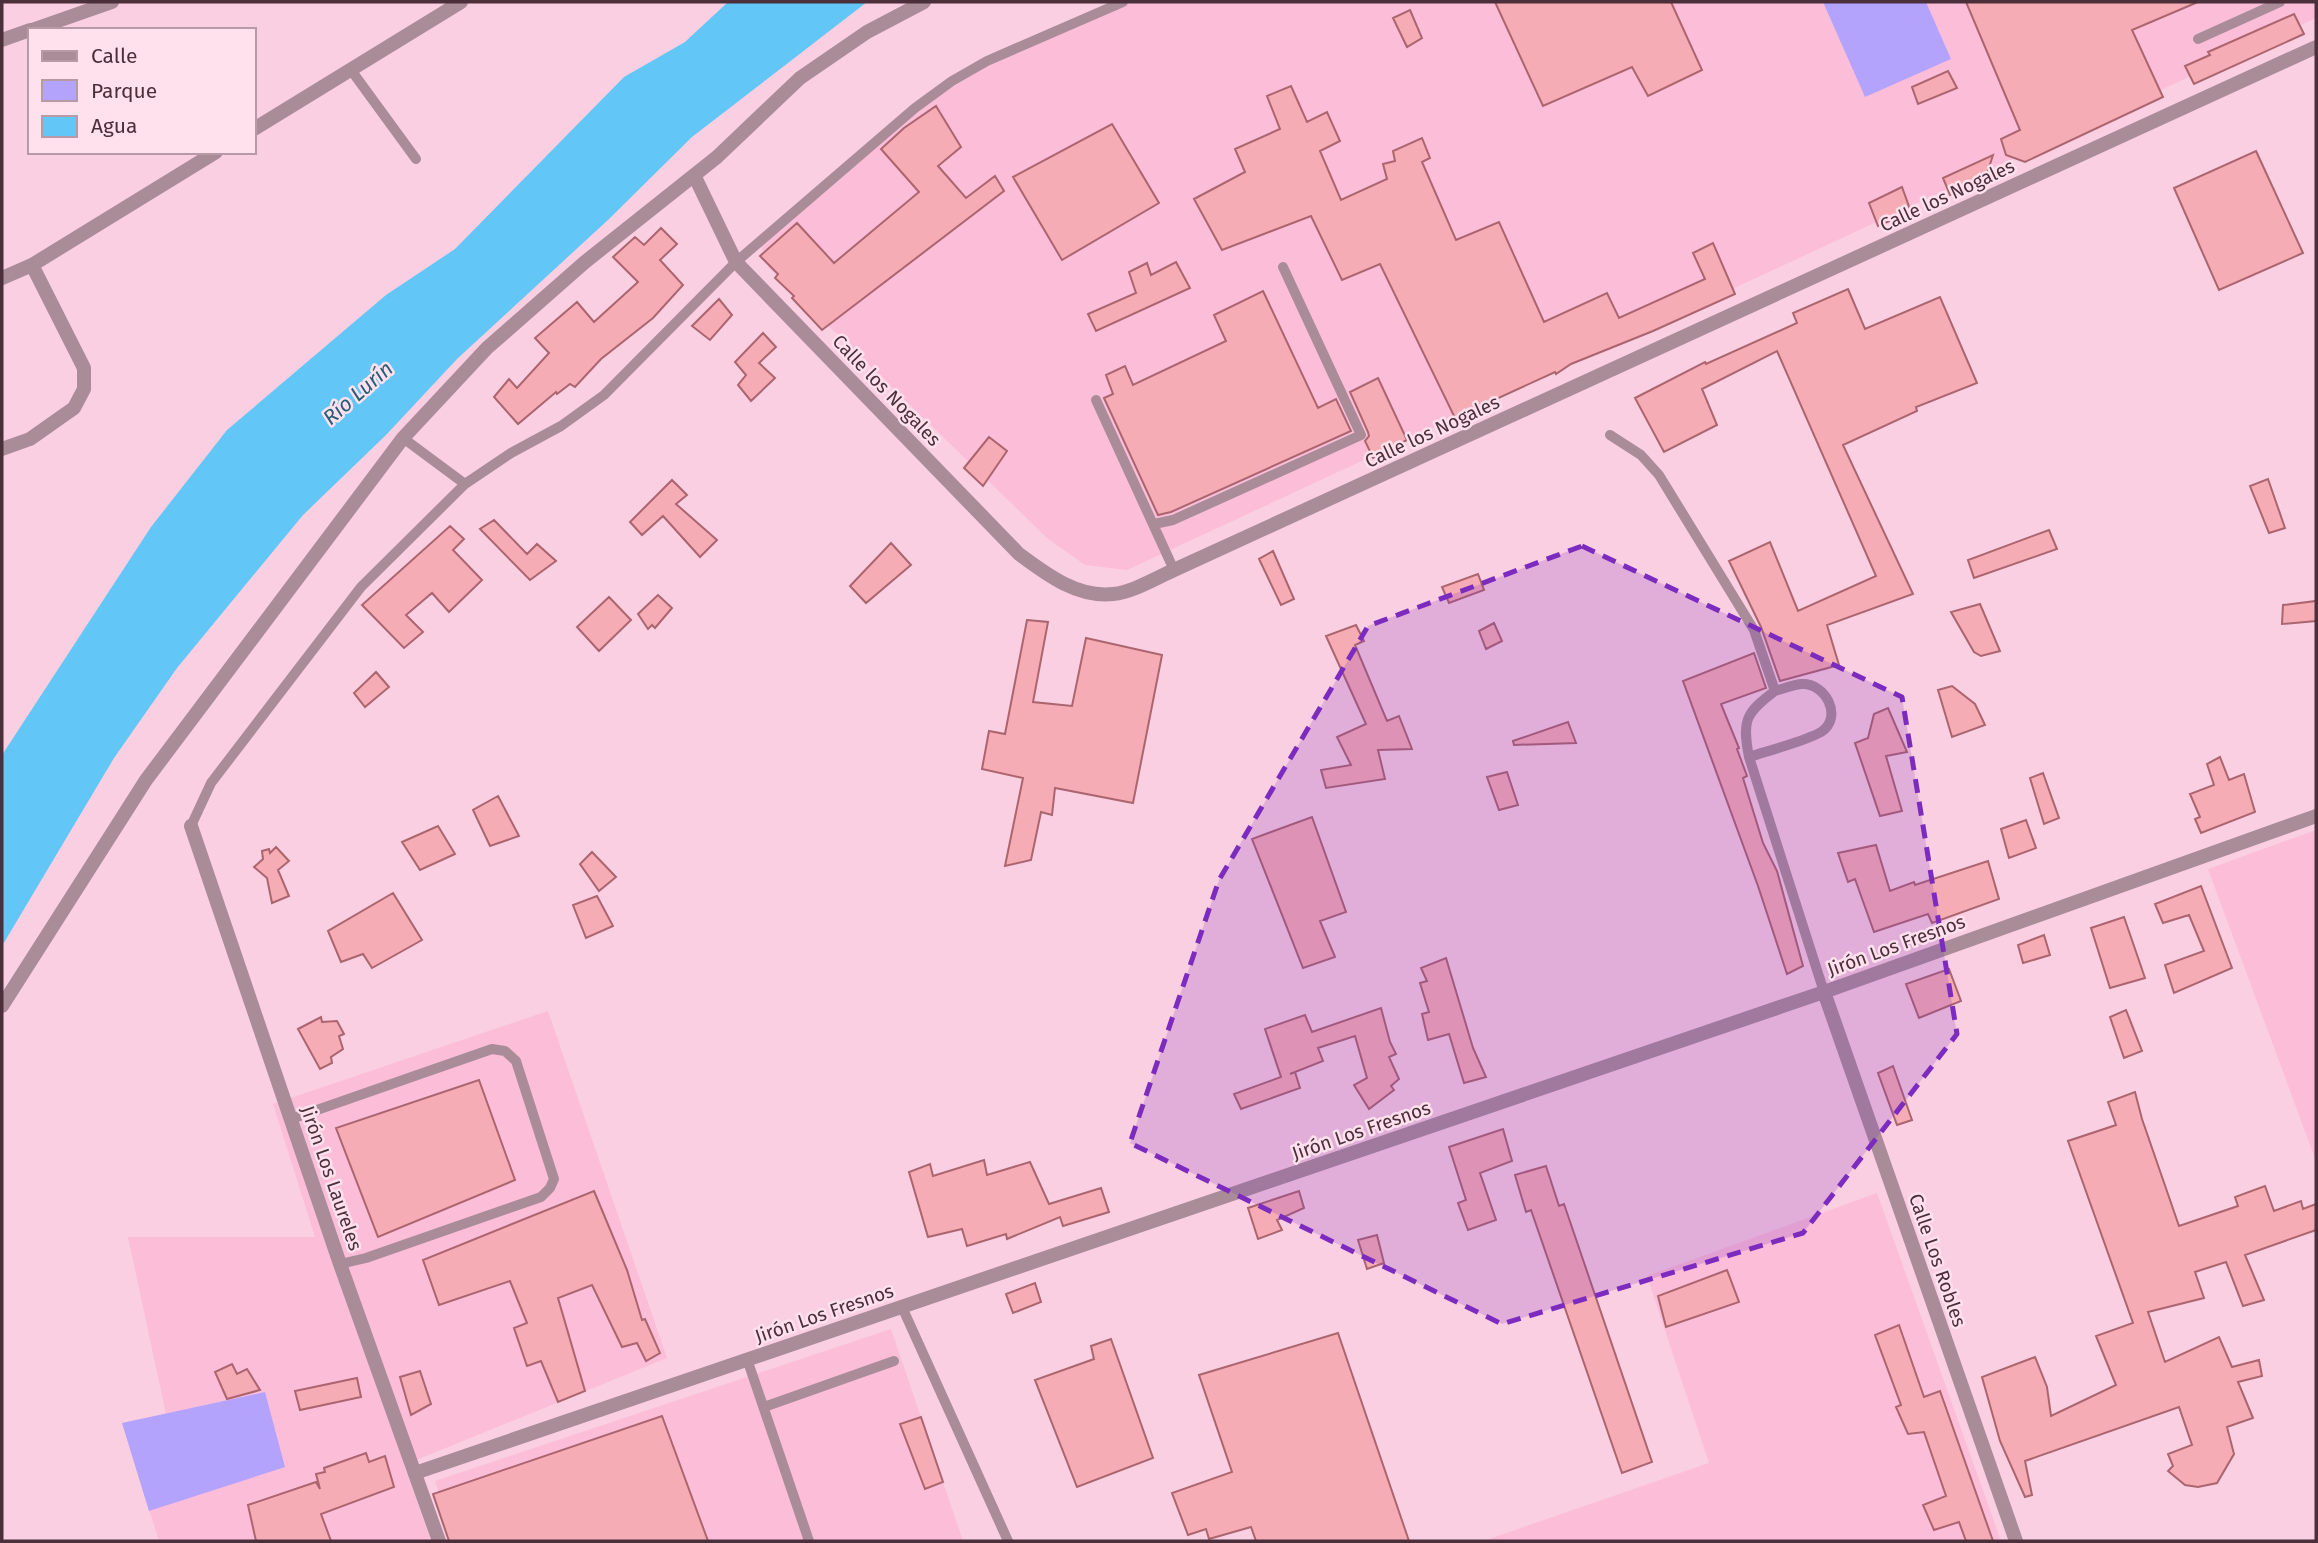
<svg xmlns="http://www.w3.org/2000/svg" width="2318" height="1543" font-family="'Fira Sans',sans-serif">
<rect width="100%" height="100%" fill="#facfe1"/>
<path fill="#fcbdd8" d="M1131 2H2316V18L1127 570 1085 565 1047 538 769 268 760 242 927 104 985 66Z
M2316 830V1161L2208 869Z
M548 1011 667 1358 404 1465 431 1541H159L122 1423 166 1414 128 1237H315L273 1104Z
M1877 1193 2001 1541H1483L1709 1463 1647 1276Z
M891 1329 963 1541H456L435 1481Z"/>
<path fill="#b4a3fd" d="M1823 2H1926L1951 59 1865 97Z
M265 1392 285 1467 149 1511 122 1423Z"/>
<path fill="#62c7f7" d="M728 2H867L692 137 609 219 457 359 386 435 303 515 177 668 114 758 2 946V755L151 527 227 430 386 295 455 249 624 77 685 42Z"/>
<path fill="#f6acb5" stroke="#ab656f" stroke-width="2" d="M1495 2H1671L1702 70 1648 96 1632 67 1543 106Z
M1966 2H2198L2132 30 2163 97 2025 162 2006 155 2001 139 2020 130Z
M1410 10 1422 38 1407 47 1393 18Z
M2294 14 2304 34 2194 84 2185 66 2210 55 2208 52Z
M1948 71 1957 88 1918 104 1912 87Z
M1291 86 1307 122 1327 112 1340 141 1320 151 1341 200 1387 179 1383 164 1395 161 1393 151 1422 138 1430 158 1422 162 1456 240 1499 222 1544 322 1607 293 1619 318 1705 279 1693 253 1713 243 1735 294 1653 331 1571 364 1556 374 1555 372 1455 418 1380 264 1342 280 1311 216 1222 250 1194 199 1245 172 1235 149 1280 129 1267 96Z
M936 106 961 147 938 166 966 198 995 176 1004 191 822 330 792 298 794 296 775 278 778 274 760 256 797 223 834 263 919 192 881 149 904 128Z
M1112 124 1159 203 1062 260 1013 177Z
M2256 151 2303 253 2219 290 2174 188Z
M1993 155 1985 180 1950 195 1943 178Z
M1902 187 1911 212 1878 226 1869 203Z
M661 228 677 244 660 260 683 285 653 318 601 359 575 387 570 384 557 394 556 392 518 424 494 397 509 379 517 388 549 353 535 338 577 302 594 322 638 282 613 257 635 237 644 245Z
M1176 262 1190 288 1096 331 1088 314 1136 293 1129 272 1147 263 1151 275Z
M1848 289 1865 329 1940 297 1977 383 1916 407 1917 411 1843 445 1913 594 1827 625 1839 665 1780 681 1761 627 1729 561 1770 542 1798 611 1876 576 1777 351 1702 389 1717 425 1664 452 1635 398 1705 362 1706 364 1797 323 1793 313Z
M1263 291 1318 408 1336 399 1351 431 1171 512 1158 515 1104 398 1113 394 1106 375 1125 366 1133 385 1226 341 1214 315Z
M719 299 732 315 710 340 692 326Z
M763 333 776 347 759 363 775 378 751 401 738 385 746 375 735 362Z
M1378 378 1407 440 1373 458 1365 441 1369 436 1368 432 1350 392Z
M989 437 1007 451 983 486 964 468Z
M2268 479 2285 528 2269 533 2250 486Z
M672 480 687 495 676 504 717 540 700 557 663 516 642 535 630 522Z
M494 520 527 554 537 544 556 561 530 580 480 529Z
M450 526 464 539 453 550 482 580 449 612 432 593 406 615 423 632 404 648 362 605Z
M2049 530 2057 549 1974 578 1968 560Z
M891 543 911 565 866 603 850 586Z
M1273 551 1294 599 1281 605 1259 559Z
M1478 574 1484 590 1449 603 1442 587Z
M658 595 672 608 655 628 652 625 648 629 638 614Z
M609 597 631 620 599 651 577 627Z
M2316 601V621L2282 624 2283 605Z
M1980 604 2000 651 1981 656 1974 652 1951 612Z
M1027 620 1048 622 1033 702 1072 706 1086 638 1162 655 1133 803 1055 788 1052 815 1041 812 1031 860 1005 866 1023 778 982 769 989 731 1005 734Z
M1494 623 1502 641 1486 649 1479 631Z
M1356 625 1364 641 1355 645 1387 721 1399 716 1412 749 1378 750 1385 779 1326 788 1321 770 1351 765 1337 737 1366 724 1326 636Z
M1754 653 1766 688 1721 704 1739 748 1737 749 1747 776 1743 778 1763 843 1777 871 1803 966 1787 974 1758 886 1683 681Z
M376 672 389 687 365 707 354 693Z
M1952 686 1975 704 1985 725 1952 737 1938 690Z
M1888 708 1907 752 1886 756 1902 811 1880 816 1855 743 1868 738 1874 714Z
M1568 722 1576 743 1514 745 1513 741Z
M2220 757 2229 780 2244 774 2255 812 2201 833 2195 819 2200 817 2190 794 2214 785 2207 764Z
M1507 772 1518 805 1499 810 1487 777Z
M2043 773 2059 818 2044 824 2030 778Z
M498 796 519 836 490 846 473 810Z
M1312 817 1346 912 1320 921 1335 957 1303 968 1252 839Z
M2026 820 2036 848 2009 858 2001 829Z
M438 826 455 854 420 870 402 842Z
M1876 845 1890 891 1914 882 1915 885 1988 861 1999 899 1932 923 1928 914 1874 932 1855 879 1848 882 1838 853Z
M276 847 289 861 278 870 289 896 272 903 267 878 254 867 263 859 262 851 269 849 270 853Z
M592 852 616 877 599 891 580 864Z
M2201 886 2232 968 2174 993 2165 965 2204 951 2189 915 2163 923 2155 904Z
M393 893 422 940 372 968 363 954 341 962 328 931Z
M597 896 613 926 586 938 573 905Z
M2124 917 2145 978 2110 988 2091 928Z
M2044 935 2050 955 2023 963 2018 945Z
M1446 958 1473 1048 1486 1077 1464 1083 1449 1034 1428 1040 1422 1014 1429 1012 1420 983 1427 981 1421 968Z
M1949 969 1961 1001 1919 1018 1906 984Z
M1381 1008 1390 1042 1396 1054 1389 1057 1399 1079 1391 1086 1394 1090 1369 1109 1354 1085 1367 1078 1355 1036 1318 1048 1323 1061 1290 1074 1295 1072 1300 1088 1241 1109 1234 1094 1281 1077 1265 1029 1305 1015 1312 1032Z
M2126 1010 2142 1051 2124 1058 2110 1017Z
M321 1017 322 1022 337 1021 344 1034 339 1036 343 1049 331 1057 332 1063 320 1069 298 1029Z
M1893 1066 1912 1120 1897 1125 1878 1073Z
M479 1080 515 1180 378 1237 336 1128Z
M2135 1092 2142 1119 2179 1226 2238 1206 2235 1197 2265 1186 2274 1211 2301 1201 2303 1209 2316 1204V1230L2245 1255 2264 1300 2243 1306 2226 1262 2195 1272 2204 1298 2148 1312 2165 1362 2219 1337 2232 1367 2259 1360 2262 1376 2238 1382 2253 1418 2227 1427 2234 1454 2217 1483 2198 1487 2185 1485 2168 1471 2173 1466 2168 1454 2192 1445 2179 1407 2025 1461 2032 1495 2025 1497 2000 1441 1982 1377 2035 1357 2047 1387 2051 1416 2116 1385 2096 1336 2133 1323 2068 1141 2116 1125 2108 1102Z
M1503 1129 1512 1161 1480 1173 1496 1220 1468 1230 1458 1203 1466 1200 1449 1147Z
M984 1160 987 1175 1030 1162 1049 1204 1101 1188 1109 1212 1063 1226 1060 1217 1007 1239 1006 1234 967 1246 962 1229 928 1237 909 1172 930 1164 933 1176Z
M1546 1166 1559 1206 1564 1204 1652 1462 1622 1473 1531 1210 1526 1212 1515 1175Z
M594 1191 627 1270 642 1320 645 1319 660 1353 646 1361 637 1343 622 1347 592 1285 558 1298 585 1391 558 1402 541 1361 527 1366 514 1328 527 1323 510 1281 439 1305 423 1260Z
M1299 1191 1304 1208 1277 1220 1282 1230 1258 1239 1248 1208Z
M1377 1235 1384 1263 1367 1269 1358 1240Z
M1727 1270 1739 1302 1666 1327 1658 1296Z
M1035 1283 1041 1302 1013 1313 1006 1294Z
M1899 1325 1924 1397 1940 1391 1993 1541H1966L1959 1522 1934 1530 1923 1505 1946 1496 1924 1432 1908 1434 1896 1407 1901 1405 1875 1335Z
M1338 1333 1409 1541H1256L1251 1527 1209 1539 1206 1529 1188 1535 1172 1493 1232 1472 1199 1375Z
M1111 1339 1153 1458 1077 1487 1035 1380 1094 1359 1091 1346Z
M232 1364 237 1374 247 1369 260 1390 227 1399 215 1372Z
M420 1371 431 1404 411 1415 400 1377Z
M357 1378 361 1397 300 1410 295 1391Z
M662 1416 708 1541H449L433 1494Z
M921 1417 943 1482 925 1489 900 1424Z
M366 1453 369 1462 385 1456 394 1487 321 1514 331 1541H256L248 1505 316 1482 320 1489 316 1474 325 1472 324 1468Z"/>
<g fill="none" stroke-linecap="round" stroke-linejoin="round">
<path stroke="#aa8c98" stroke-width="10" d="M2198 39 2280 2
M351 70 416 159
M1096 400 1174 570
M1610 435 1641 455 1659 475 1754 630 1775 691C1783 689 1792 685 1801 684 1825 682 1844 717 1821 732 1806 741 1767 751 1749 757L1824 992
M403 438 465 484
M1154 524 1173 520 1361 435 1283 267
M1749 757C1742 721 1745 713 1775 691
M191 826 211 783 361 587 465 484 511 453 561 426 604 395 736 262 915 108 952 81 987 61 1123 2
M291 1119 492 1049 505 1051 516 1061 554 1179 550 1188 541 1197 366 1258 340 1264
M902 1307 1008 1541
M747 1359 809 1541
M764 1407 894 1361"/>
<path stroke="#aa8c98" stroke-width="14" d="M32 30 112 2
M2 40 30 30
M254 129 461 2
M695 177 736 262 1019 554C1046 574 1077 598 1113 594 1133 592 1156 578 1174 570L2316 47
M2 278 32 265 216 152
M2 449 30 439 74 408 84 389V368L32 265
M191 826 340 1264 439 1541
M1824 992 2016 1541
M2 1006 146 780 403 438 487 348 585 262 717 157 800 78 867 32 924 2
M415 1473 1824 992 2316 816"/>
</g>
<path fill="#7b2cbf" fill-opacity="0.2" stroke="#7b2cbf" stroke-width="5" stroke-dasharray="14 9" stroke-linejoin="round" d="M1582 546 1902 697 1957 1034 1803 1233 1502 1324 1130 1143 1219 880 1368 626Z"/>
<g text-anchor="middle" stroke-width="5" stroke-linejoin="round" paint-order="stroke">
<g font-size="19" fill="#4b2f3b" stroke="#fee1ec">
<text transform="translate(1947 195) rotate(-25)" y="7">Calle los Nogales</text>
<text transform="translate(887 390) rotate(46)" y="7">Calle los Nogales</text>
<text transform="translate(1432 431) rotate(-25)" y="7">Calle los Nogales</text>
<text transform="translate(1896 945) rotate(-20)" y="7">Jirón Los Fresnos</text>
<text transform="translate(1361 1130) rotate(-19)" y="7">Jirón Los Fresnos</text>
<text transform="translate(332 1178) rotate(71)" y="7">Jirón Los Laureles</text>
<text transform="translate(1938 1260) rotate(71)" y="7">Calle Los Robles</text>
<text transform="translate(824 1313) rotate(-19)" y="7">Jirón Los Fresnos</text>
</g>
<g font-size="21" font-style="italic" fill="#275d76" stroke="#fee1ec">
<text transform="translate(358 393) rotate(-41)" y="7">Río Lurín</text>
</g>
</g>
<rect width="2318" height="1543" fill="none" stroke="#4b2f3b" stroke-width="7"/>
<rect x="28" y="28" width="228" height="126" fill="#fee1ec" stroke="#b69aa5" stroke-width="2"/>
<rect x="42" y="51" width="35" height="10" fill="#aa8c98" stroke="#b69aa5" stroke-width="2"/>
<text x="91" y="63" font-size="21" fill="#4b2f3b">Calle</text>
<rect x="42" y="80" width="35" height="21" fill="#b4a3fd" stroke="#b69aa5" stroke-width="2"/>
<text x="91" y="98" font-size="21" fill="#4b2f3b">Parque</text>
<rect x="42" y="116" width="35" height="21" fill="#62c7f7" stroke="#b69aa5" stroke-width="2"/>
<text x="91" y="133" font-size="21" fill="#4b2f3b">Agua</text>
</svg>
